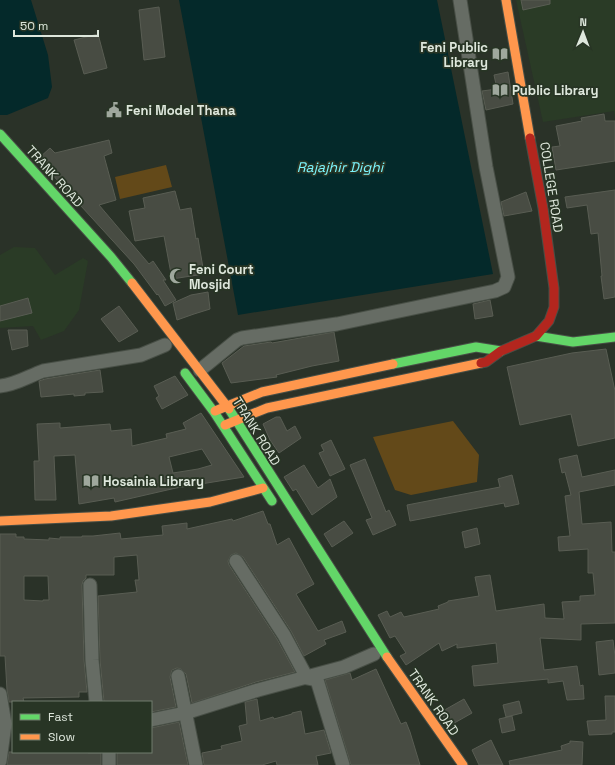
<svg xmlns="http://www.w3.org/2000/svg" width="615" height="765" font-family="'Space Grotesk',sans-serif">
<rect width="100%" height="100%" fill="#2a3228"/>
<path fill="#2a3b26" d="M516 0H615V119L614 111 543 122Z
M14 247 35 248 55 275 83 258 88 261 79 310 64 331 41 340 33 326 0 328V255Z"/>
<path fill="#634919" d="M166 165 172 187 120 199 115 177Z
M453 421 479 455 477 482 411 495 395 490 373 437Z"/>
<path fill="#04292a" d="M0 0H31L48 55 52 87 48 98 7 115H0Z
M179 0H437L493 274 238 315Z"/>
<path fill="#484c43" stroke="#595d53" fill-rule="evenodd" d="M521 0H550V4L523 10Z
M159 7 165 57 144 60 139 10Z
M98 34 107 68 84 74 74 40Z
M508 72 513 104 486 110 482 91 497 89 494 75Z
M604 114 605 121H615V161L556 170 552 147 560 146 556 126 582 121 581 118Z
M109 140 112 153 104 156 116 200 99 205 149 264 153 261 166 280H163L176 300 165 306 158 294 157 295 134 264 38 159 50 148 55 153Z
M615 190V297L604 299 601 276H602L598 233 591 234 587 205 567 208 565 197Z
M175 191 180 210 191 208 196 239 198 238 204 274 172 279 164 236 135 241 129 211 145 208 143 198Z
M526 192 532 211 504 216 501 202Z
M208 292 210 309 194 314 177 320 173 303 191 295Z
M28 298 32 313 0 321V306Z
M490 300 493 316 475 319 473 304Z
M119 306 138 331 119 342 101 319Z
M8 330H27L28 346 12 350Z
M334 332 339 361 312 366 276 375 277 377 231 383 222 363 244 346 271 342 272 343Z
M606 349 615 391V438L578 446 571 414 520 425 507 367 572 353Z
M100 370 103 392 85 393V395L74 396V394L41 397 39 381 45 379Z
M175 376 188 395 162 409 156 398 159 396 154 386Z
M201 413 244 477 176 488 115 502 114 498 79 504 75 455 54 456 56 500H35L34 461H39L37 424 60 423V428L110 424 111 431 131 429 132 446 167 438 166 434 186 429 183 423ZM202 449 212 465 198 469 173 473 169 457Z
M276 417H280L287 431 295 426 301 438 279 453 270 440 263 424Z
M331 440 345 469 330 476 319 453 324 451 321 445Z
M577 455 582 477 615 470V485L579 492 582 524 611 522 612 552H615V623L581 624V640L540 638 544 670 577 666 580 686 583 685 584 699 567 700 563 681 548 683V679L474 686 472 666 498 663 496 643 457 648V644L442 651 439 643 406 665 400 656 406 653 395 636 390 638 378 615 387 611 390 617 401 612 404 617 439 609 438 606 448 602V601L479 596 475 577 490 575 496 611 544 604 545 618 564 619 562 602 580 601V596L595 595 593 573H588V549L559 551 558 537 570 536 565 496 571 495 565 472 562 473 559 459Z
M365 459 386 512 389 510 396 525 373 535 366 520 372 518 350 465Z
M304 465 318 488 330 479 337 497 312 515 296 489 293 491 284 477Z
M512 475 519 504 505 507 504 503 410 521 407 505 500 487 498 479Z
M263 511 268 524H270L277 545 289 538 314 584 296 594 318 631 342 621 346 632 324 640 326 644 304 656 291 631 243 557 236 553 231 555 228 561 229 565 277 639 295 672 256 682 192 703 186 674 181 669 177 668 172 670 170 677 176 707 151 712V702H104L100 660 98 596 137 592 135 580H139L137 555 114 557V575H86V578L83 581 82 585 84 660 87 692H79V697L23 698 24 702H9L7 690 5 656H0V534H16V537H24V539L49 540V538L60 539V537H82V536H93L120 533 121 539 163 535 162 526 187 523V529L232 519 233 521ZM24 576H48L49 600H43V601L24 600Z
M344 521 353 533 332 547 324 534Z
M477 528 480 544 465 548 462 532Z
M613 640 615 656V673L599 675 596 642Z
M376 669 401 724 406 722 410 732 420 765H351L325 680 350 673 352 680Z
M605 696H615V732H612V734L589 735 587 721 606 720Z
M257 699 260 721 273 717 274 719 292 714V713L301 711 305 734 324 730 331 753 316 756 318 765H277L276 761 262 765H204L202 753 222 749 221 746 242 741 239 726 247 724 245 702Z
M464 699 472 713 449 726 441 712Z
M519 701 522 713 506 717 503 705Z
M512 716 515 730 502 733 499 719Z
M179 722 188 765H117V753L151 752V728Z
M491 740 503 765H479L472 750Z
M570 741 583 742 582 765H510L509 761 562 750 561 746 570 743Z
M9 752H88V753H101V765H7Z"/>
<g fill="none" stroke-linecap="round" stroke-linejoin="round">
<defs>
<path id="street" d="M200 370 237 340 242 338 337 324 495 291 504 287 508 277 486 167 460 0
M0 386C15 385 29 376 43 371L141 355 165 345
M236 561 284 635 307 678 317 680 343 765
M90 585 92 660 96 702
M178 676 196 765
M0 694 5 724 0 761
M151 720 185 713 258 690 344 667 374 654
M109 752V765"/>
<path id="fast" d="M0 134 111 257 132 283
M536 336 573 342 615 337
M393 364 476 347 501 351
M185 373 214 412 272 501
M229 409 387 657"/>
<path id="slow" d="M506 0 530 138
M132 283 229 409
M215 411 262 392 393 364
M225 425 267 408 481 363
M0 521 111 516 210 502 263 488
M387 657 463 765"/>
<path id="jam" d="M481 363 486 362 501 351 536 336 549 321 554 307V288L543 208 530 138"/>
</defs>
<use href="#street" stroke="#484f46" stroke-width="15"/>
<use href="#fast" stroke="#484f46" stroke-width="11"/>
<use href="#slow" stroke="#484f46" stroke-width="11"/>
<use href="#jam" stroke="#484f46" stroke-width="11"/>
<use href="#street" stroke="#666c64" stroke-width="13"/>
<use href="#fast" stroke="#63d668" stroke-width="9"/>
<use href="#slow" stroke="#ff974d" stroke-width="9"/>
<use href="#jam" stroke="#b3261e" stroke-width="9"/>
</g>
<defs>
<symbol id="library-bare" viewBox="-9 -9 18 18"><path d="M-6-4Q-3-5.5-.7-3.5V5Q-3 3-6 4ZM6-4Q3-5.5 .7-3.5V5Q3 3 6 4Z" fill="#9fa89d" stroke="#283525" stroke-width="2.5" paint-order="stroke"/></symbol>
<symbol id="civic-bare" viewBox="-9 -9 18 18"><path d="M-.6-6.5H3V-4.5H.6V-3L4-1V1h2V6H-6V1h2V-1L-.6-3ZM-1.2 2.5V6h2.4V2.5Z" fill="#9fa89d" stroke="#283525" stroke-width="2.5" paint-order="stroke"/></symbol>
<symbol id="mosque-bare" viewBox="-9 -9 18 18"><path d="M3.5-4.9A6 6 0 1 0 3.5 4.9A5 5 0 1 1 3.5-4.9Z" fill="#9fa89d" stroke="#283525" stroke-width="2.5" paint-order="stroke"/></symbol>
</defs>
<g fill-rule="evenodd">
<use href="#library-bare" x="489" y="43" width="22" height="22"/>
<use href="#library-bare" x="489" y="79" width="22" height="22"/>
<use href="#civic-bare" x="103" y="99" width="22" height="22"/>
<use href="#mosque-bare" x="166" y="265" width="22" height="22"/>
<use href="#library-bare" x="80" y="470" width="22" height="22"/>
</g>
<g text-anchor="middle" stroke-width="3.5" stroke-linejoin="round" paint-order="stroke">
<g font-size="13" font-weight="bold" fill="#dee7dc" stroke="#283525" text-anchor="start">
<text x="488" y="52" text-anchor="end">Feni Public<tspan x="488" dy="15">Library</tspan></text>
<text x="512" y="95">Public Library</text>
<text x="126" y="115">Feni Model Thana</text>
<text x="189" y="274">Feni Court<tspan x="189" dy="15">Mosjid</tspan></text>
<text x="103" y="486">Hosainia Library</text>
</g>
<g font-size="13" fill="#dee7dc" stroke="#283525">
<text transform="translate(55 176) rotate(48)" y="5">TRANK ROAD</text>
<text transform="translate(552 187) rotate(81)" y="5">COLLEGE ROAD</text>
<text transform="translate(257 431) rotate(58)" y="5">TRANK ROAD</text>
<text transform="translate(434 702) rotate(55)" y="5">TRANK ROAD</text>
</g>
<g font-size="14" font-style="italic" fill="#7cf6fe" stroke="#283525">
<text x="340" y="172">Rajajhir Dighi</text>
</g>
</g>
<rect x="12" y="701" width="140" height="52" fill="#283525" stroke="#717c6e"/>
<rect x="20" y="714" width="20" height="6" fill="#63d668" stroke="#717c6e"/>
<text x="48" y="721" font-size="12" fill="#dee7dc">Fast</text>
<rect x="20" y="734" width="20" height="6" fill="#ff974d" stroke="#717c6e"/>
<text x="48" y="741" font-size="12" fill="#dee7dc">Slow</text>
<g transform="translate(583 32) rotate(1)" stroke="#283525" stroke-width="3" paint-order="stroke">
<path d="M0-3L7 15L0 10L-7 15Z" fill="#dee7dc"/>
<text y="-6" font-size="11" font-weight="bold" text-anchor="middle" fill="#dee7dc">N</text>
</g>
<path d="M14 30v6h84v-6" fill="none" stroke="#dee7dc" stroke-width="2"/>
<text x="20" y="30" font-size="12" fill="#dee7dc" stroke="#283525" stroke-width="3" paint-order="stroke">50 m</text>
</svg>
